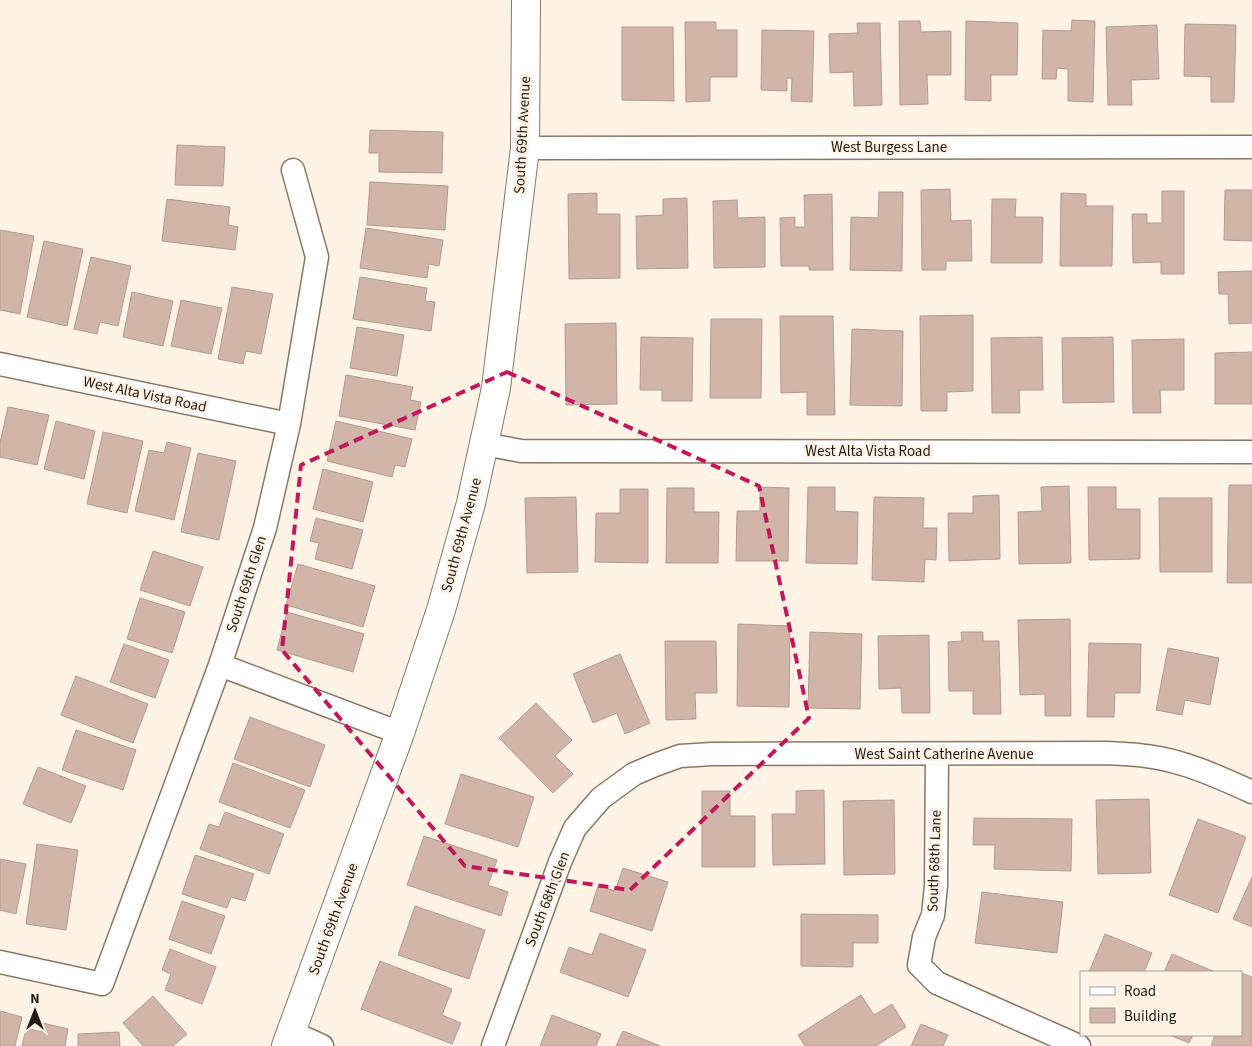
<svg xmlns="http://www.w3.org/2000/svg" width="1252" height="1046" font-family="'Source Sans 3',sans-serif">
<rect width="100%" height="100%" fill="#fff3e6"/>
<path fill="#d0b5a8" stroke="#b59b8e" d="M1072 20 1095 21 1093 102 1068 101V69L1057 68 1056 79H1042L1043 30 1071 31Z
M899 21H920L921 32 951 31V75H927L928 104 900 105Z
M966 21 1018 23 1017 75H991V101L965 100Z
M685 22H716V30H737V77H710V101L686 102Z
M857 23H880L882 105 854 106 853 72 830 73 829 34 858 33Z
M1185 24 1236 25 1234 102H1211V77L1184 76Z
M1157 25 1159 79 1131 80 1132 105H1108L1106 27Z
M622 27H673L674 101 622 100Z
M762 30 814 31 812 102 791 101 792 78H787V91L761 90Z
M370 130 443 132 442 173 379 172V153H369Z
M177 145 225 147 223 186 175 185Z
M370 182 448 186 445 230 367 225Z
M950 189 951 221 971 220 972 261H946V270H922L921 190Z
M1225 190H1252V241L1224 240Z
M1162 191H1184V274H1161V262L1133 263 1132 214H1147V223H1162Z
M879 192H903L902 271 850 270 851 217 878 218Z
M597 193V214H620V278L569 279 568 194Z
M1061 193 1086 194V206H1113L1112 266H1060Z
M832 194 833 270H809V266H781L780 218 795 217V227H805L804 195Z
M687 198 688 268 637 269 636 216 663 215V199Z
M167 199 230 207 228 225 238 227 235 250 162 241Z
M992 199H1016L1015 217H1043L1042 263H991Z
M737 200 738 218 765 217V267L714 268 713 201Z
M366 228 443 240 439 266 429 264 427 278 360 268Z
M0 230 34 236 20 314 0 310Z
M44 241 83 249 67 326 27 317Z
M91 257 131 266 118 326 100 322 97 334 74 329Z
M1252 271V323L1229 324 1228 294H1219L1218 272Z
M360 277 427 288 425 301 435 302 431 331 353 319Z
M232 287 273 294 261 354 246 351 243 364 218 359Z
M132 292 173 301 163 346 123 337Z
M181 300 222 308 211 354 171 346Z
M973 315V391L947 392V411H921L920 316Z
M780 316H833L835 415H807V392L781 393Z
M711 319H762L761 398H710Z
M616 323 617 404 566 405 565 324Z
M357 327 404 335 397 376 350 368Z
M852 329 903 331 902 406 850 405Z
M641 337 693 338 692 401H662V390H640Z
M1042 337 1043 390H1019L1020 413H992L991 338Z
M1113 337 1114 402 1063 403 1062 338Z
M1184 339V390H1160L1161 413H1133L1132 340Z
M1252 352V404H1215V353Z
M346 375 413 387 410 400 421 402 415 430 339 416Z
M8 407 49 415 37 465 0 457V443Z
M56 421 95 431 84 479 44 469Z
M336 421 412 439 405 467 395 465 392 477 327 461Z
M103 432 143 441 127 513 87 504Z
M167 442 191 448 174 520 135 511 149 450 164 453Z
M198 453 236 461 219 540 181 532Z
M323 469 373 482 363 522 313 509Z
M1229 485H1252V583H1227Z
M1069 486 1071 563 1019 564 1018 512 1042 511 1041 487Z
M760 487 789 488 788 561H736L737 511H760Z
M808 487H835V511L858 512 857 564 806 563Z
M1088 487H1116V509H1140V559L1089 560Z
M667 488H694V512H719L718 563H666Z
M620 489H648V563L595 562 596 513H620Z
M999 495 1000 559 949 561 948 513H973V496Z
M576 497 578 572 527 573 525 498Z
M874 497 924 498 923 528H937L936 560 925 559 924 582 872 580Z
M1159 498H1212V572H1160Z
M316 518 363 530 352 569 315 559 319 543 310 541Z
M153 551 203 567 190 606 140 590Z
M298 564 375 586 363 627 286 605Z
M140 598 185 612 172 653 127 639Z
M287 612 364 634 353 672 277 650Z
M1070 619 1071 716H1045V694L1020 695 1018 620Z
M738 624 790 626 789 707 737 706Z
M810 632 862 634 860 709 808 708Z
M961 632H983V641H999L1001 714H973V691H949L948 642 962 641Z
M929 635 930 713H902L901 688 879 689 878 636Z
M665 641H716L717 693H695L696 719 666 720Z
M1089 643 1141 644 1140 693H1115L1114 717H1087Z
M124 644 169 660 155 698 110 682Z
M1168 648 1219 658 1210 705 1185 700 1182 715 1156 710Z
M620 654 650 723 625 734 617 713 593 723 573 674Z
M76 676 148 704 133 743 61 715Z
M536 703 572 740 555 756 573 774 553 793 499 738Z
M250 717 325 745 310 787 234 759Z
M76 730 136 750 123 790 62 770Z
M233 763 305 790 290 828 219 802Z
M38 767 86 786 71 823 23 804Z
M461 774 534 797 518 847 445 824Z
M824 790 825 864 773 865 772 814H796V791Z
M702 791H730V816H755V867H702Z
M1149 799 1151 873 1098 874 1096 800Z
M894 800 895 874 844 875 843 801Z
M225 812 284 834 269 874 200 849 209 824 219 827Z
M974 818 1072 819 1071 871 994 869 995 845H973Z
M1198 819 1246 837 1218 913 1169 895Z
M424 836 497 860 488 885 508 892 501 916 407 885Z
M37 844 78 850 66 930 26 924Z
M195 855 254 874 245 901 231 897 227 908 182 894Z
M0 859 26 864 16 914 0 910Z
M623 868 668 882 652 931 590 911 598 886 615 891Z
M1252 877V927L1233 919Z
M982 892 1063 902 1057 953 975 943Z
M182 901 225 916 211 954 169 939Z
M415 906 485 930 469 979 398 955Z
M801 914 878 915V943H853V967L801 966Z
M600 933 646 950 628 997 560 972 569 947 592 955Z
M1105 934 1152 953 1144 972H1089Z
M170 949 216 967 202 1004 165 990 171 974 162 970Z
M1172 954 1215 972H1164Z
M380 961 452 989 442 1015 461 1023 452 1044 361 1009Z
M1241 973 1252 977V1046H1211L1215 1035H1241Z
M861 995 874 1015 892 1004 906 1027 876 1046H805L798 1035Z
M153 996 187 1034 173 1046H143L123 1023Z
M0 1011 22 1017 15 1046H0Z
M552 1015 601 1034 596 1046H540Z
M43 1023 68 1029 65 1046H22L26 1028 42 1032Z
M921 1024 948 1035 943 1046H911Z
M623 1031 660 1046H616Z
M119 1032 120 1046H78V1034Z
M1170 1035H1193L1189 1043Z"/>
<g fill="none" stroke-linecap="round" stroke-linejoin="round">
<defs>
<path id="minor" d="M525 148 1252 147
M0 364 289 424
M484 444 521 451 1252 452
M220 665 400 733
M937 754 936 886 933 915 924 937 919 965 937 983 1079 1046
M0 962 102 984 220 665 265 528 289 424 317 257 293 170
M291 1032 322 1046
M493 1046 560 862 575 828 601 798 634 774 655 765 680 756 712 754 1107 753C1120 754 1133 754 1146 756 1182 760 1219 777 1252 792"/>
<path id="tertiary" d="M286 1046 400 733 441 610 471 503 496 388 525 148 526 0"/>
</defs>
<use href="#minor" stroke="#8a7865" stroke-width="25"/>
<use href="#tertiary" stroke="#8a7865" stroke-width="30"/>
<use href="#minor" stroke="#fff" stroke-width="22"/>
<use href="#tertiary" stroke="#fff" stroke-width="28"/>
</g>
<path fill="none" stroke="#c2185b" stroke-width="4" stroke-dasharray="10 6" stroke-linejoin="round" d="M507 372 759 486 809 718 630 890 465 866 282 650 301 465Z"/>
<g text-anchor="middle" stroke-width="5" stroke-linejoin="round" paint-order="stroke">
<g font-size="15" fill="#221b13" stroke="#fff3e6">
<text transform="translate(522 135) rotate(-87)" y="5">South 69th Avenue</text>
<text x="889" y="152">West Burgess Lane</text>
<text transform="translate(145 394) rotate(12)" y="5">West Alta Vista Road</text>
<text x="868" y="456">West Alta Vista Road</text>
<text transform="translate(461 535) rotate(-75)" y="5">South 69th Avenue</text>
<text transform="translate(246 584) rotate(-72)" y="5">South 69th Glen</text>
<text x="944" y="759">West Saint Catherine Avenue</text>
<text transform="translate(934 861) rotate(-88)" y="5">South 68th Lane</text>
<text transform="translate(547 899) rotate(-69)" y="5">South 68th Glen</text>
<text transform="translate(333 919) rotate(-70)" y="5">South 69th Avenue</text>
</g>
</g>
<rect x="1080" y="971" width="162" height="65" fill="#fff3e6" stroke="#a79d92"/>
<rect x="1090" y="987" width="25" height="8" fill="#ffffff" stroke="#a79d92"/>
<text x="1124" y="996" font-size="15" fill="#221b13">Road</text>
<rect x="1090" y="1008" width="25" height="15" fill="#d0b5a8" stroke="#a79d92"/>
<text x="1124" y="1021" font-size="15" fill="#221b13">Building</text>
<g transform="translate(35 1011)" stroke="#fff3e6" stroke-width="4" paint-order="stroke">
<path d="M0-4L9 19L0 12L-9 19Z" fill="#221b13"/>
<text y="-8" font-size="14" font-weight="bold" text-anchor="middle" fill="#221b13">N</text>
</g>
</svg>
